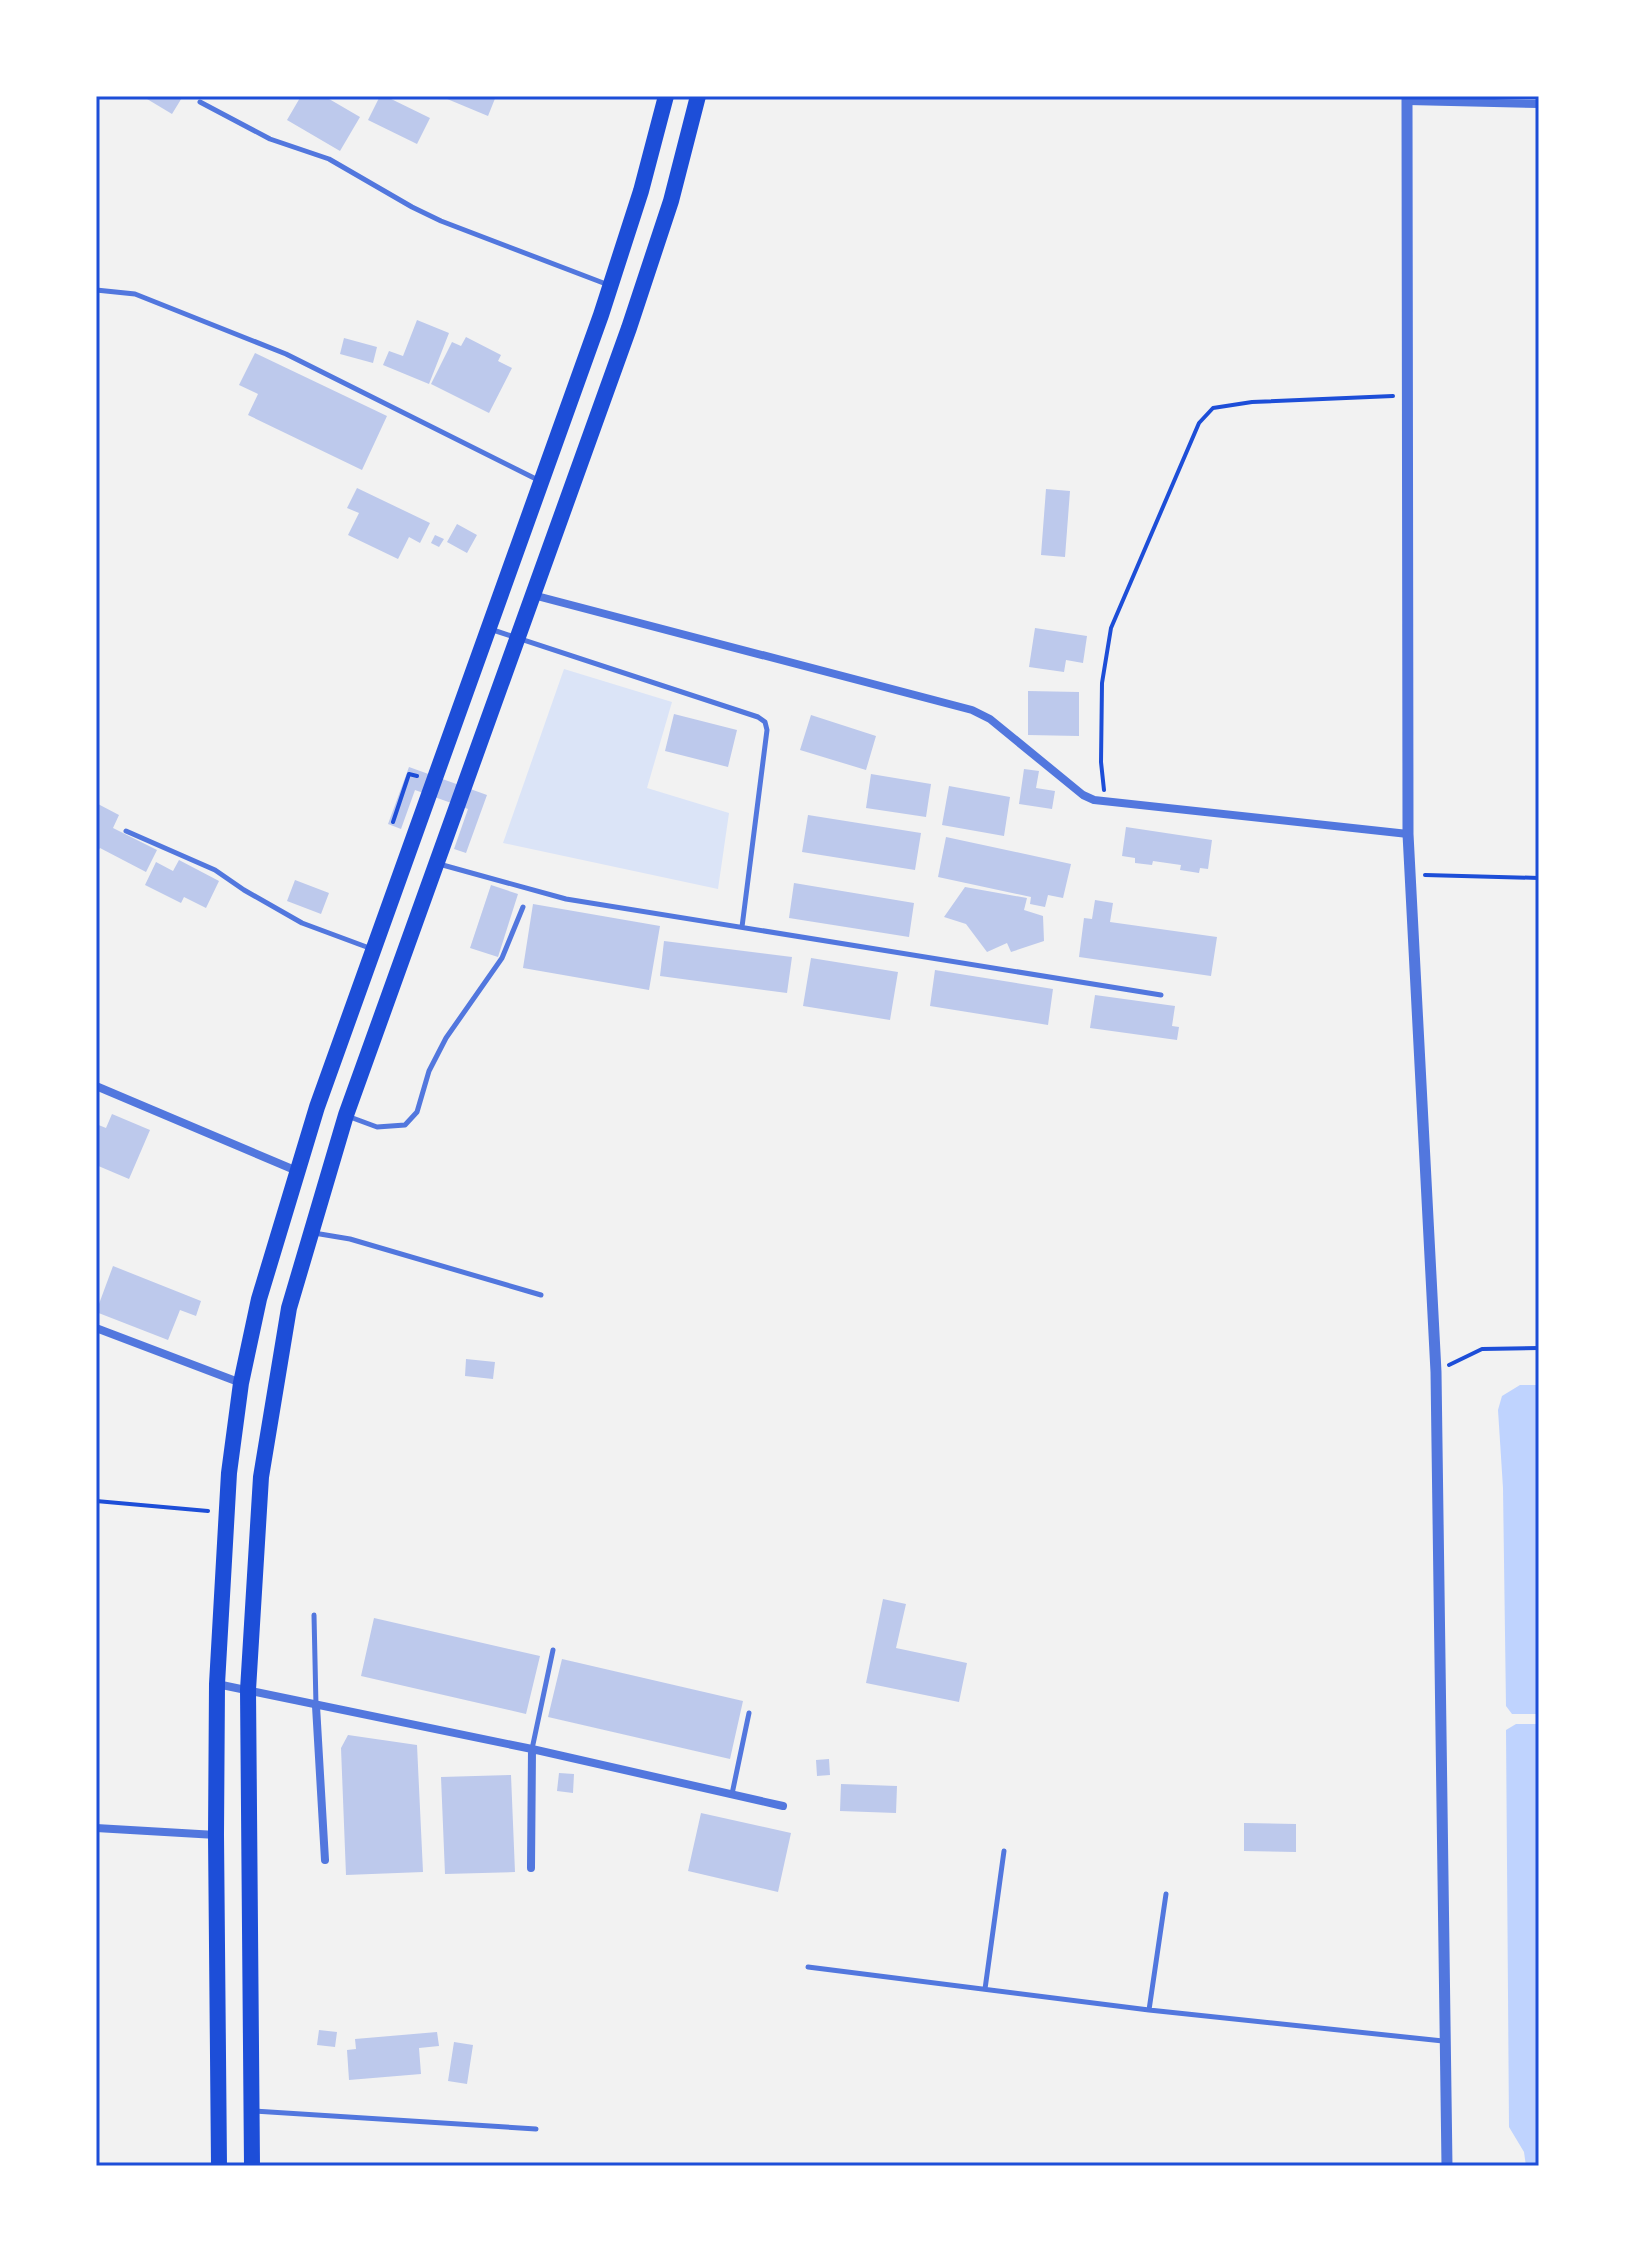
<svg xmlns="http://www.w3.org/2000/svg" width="1635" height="2262" font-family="Arial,sans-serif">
<rect width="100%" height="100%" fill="#f2f2f2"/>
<path fill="#dbe4f7" d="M564 669 672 702 647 788 729 813 718 889 503 843Z"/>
<path fill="#bfd3fe" d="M1520 1385H1539V1714H1512L1506 1706 1503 1488 1498 1410 1502 1396Z
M1516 1724H1539V2166H1526L1524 2152 1509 2127 1506 1730Z"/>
<path fill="#bdc9ec" d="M142 96H183L172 114Z
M301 96H324L360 117 340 151 287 120Z
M380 96H385L430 118 417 144 368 120Z
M440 96H496L488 116Z
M417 320 449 333 429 384 383 365 389 351 403 356Z
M466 337 501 355 498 361 512 368 489 413 431 384 452 342 461 346Z
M344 338 377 347 373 363 340 354Z
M255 353 387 416 362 470 248 415 258 394 239 385Z
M357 488 430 523 420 543 409 537 398 559 348 535 359 513 347 508Z
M1046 489 1070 491 1065 557 1041 555Z
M457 524 477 535 467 553 447 542Z
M435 535 444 539 439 547 431 543Z
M1035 628 1087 636 1083 663 1066 660 1064 672 1029 667Z
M1028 691 1079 692V736L1028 735Z
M674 714 737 730 728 767 665 751Z
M811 715 876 736 866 770 800 750Z
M409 767 487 795 466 853 454 849 468 809 415 790 401 829 388 824Z
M1024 769 1039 771 1036 788 1055 791 1052 809 1019 804Z
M871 774 931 784 926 817 866 808Z
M949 786 1010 797 1004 836 942 825Z
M98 804 119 815 113 828 157 850 146 872 100 848 96 855V809Z
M808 815 921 833 915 870 802 852Z
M1126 827 1212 840 1208 869 1200 868 1199 873 1180 870 1181 865 1153 861 1152 865 1135 863V858L1122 856Z
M946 837 1071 864 1063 898 1048 895 1045 907 1030 904 1031 897 938 877Z
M179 860 219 881 206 908 184 897 181 903 145 885 156 862 173 871Z
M295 880 329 893 321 914 287 901Z
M794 883 914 903 909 937 789 918Z
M491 885 518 894 498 957 470 948Z
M965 887 1027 898 1024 910 1043 916 1044 941 1011 952 1007 943 987 952 966 924 944 917Z
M1095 900 1113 903 1110 922 1217 937 1211 976 1079 957 1084 918 1092 919Z
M533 904 660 926 649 990 523 968Z
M664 941 792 957 787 993 660 976Z
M811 958 898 972 890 1020 803 1006Z
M935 970 1053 989 1048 1025 930 1006Z
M1095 995 1175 1006 1172 1026 1179 1027 1177 1040 1090 1028Z
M112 1114 150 1130 129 1179 96 1165V1124L106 1128Z
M113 1266 201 1301 196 1316 180 1310 168 1340 96 1312Z
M466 1359 495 1362 493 1379 465 1376Z
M883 1599 906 1604 896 1648 967 1663 959 1702 866 1683Z
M374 1618 540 1656 526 1714 361 1676Z
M562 1659 743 1701 730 1759 548 1717Z
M348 1735 417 1745 423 1872 346 1875 341 1748Z
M829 1759 830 1775 817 1776 816 1760Z
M559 1773 574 1774 573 1793 557 1791Z
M511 1775 515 1872 445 1874 441 1777Z
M841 1784 897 1786 896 1813 840 1811Z
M701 1813 791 1833 778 1892 688 1871Z
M1244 1823 1296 1824V1852L1244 1851Z
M319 2030 337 2032 335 2047 317 2045Z
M437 2032 439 2046 419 2048 421 2074 349 2080 347 2050 356 2049 355 2039Z
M454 2042 473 2045 467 2084 448 2081Z"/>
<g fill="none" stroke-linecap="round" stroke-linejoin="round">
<path stroke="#1d4ed8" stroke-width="4" d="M1104 790 1101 762 1102 683 1111 628 1199 423 1213 408 1252 402 1393 396
M393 822 409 774 417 776
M1425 875 1539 878
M1449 1365 1482 1349 1539 1348
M96 1501 208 1511"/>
<path stroke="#5277de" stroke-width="5" d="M200 102 270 139 329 159 412 207 441 221 606 284
M96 290 135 294 286 354 540 481
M493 630 758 717 765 722 767 730 742 927
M126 831 215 870 244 890 302 923 372 949
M439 864 566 899 1161 995
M350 1117 377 1127 405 1125 417 1112 429 1071 446 1038 502 958 523 907
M314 1233 350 1239 541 1295
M314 1615 316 1706
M532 1749 553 1650
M732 1794 749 1713
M808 1967 1149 2010 1443 2041
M985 1989 1004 1851
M1149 2010 1166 1894
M253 2111 536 2129"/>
<path stroke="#5277de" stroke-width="8" d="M1408 101 1539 104
M533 595 972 710 990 719 1083 795 1094 800 1408 834
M96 1086 297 1171
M96 1328 241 1383
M217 1684 532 1749 783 1806
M316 1706 325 1860
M96 1828 216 1835
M531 1868 532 1749"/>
<path stroke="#5277de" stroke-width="11" d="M1407 96 1408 834 1436 1372 1447 2166"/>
<path stroke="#1d4ed8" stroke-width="16" d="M219 2166 216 1835 217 1684 229 1473 241 1383 259 1299 317 1107 601 315 641 191 666 96
M252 2166 248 1690 261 1477 289 1308 346 1115 629 328 671 201 698 96"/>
</g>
<rect width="1635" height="2262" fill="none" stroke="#ffffff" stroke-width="196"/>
<rect x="98" y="98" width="1439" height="2066" fill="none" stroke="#1d4ed8" stroke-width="3"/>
</svg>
